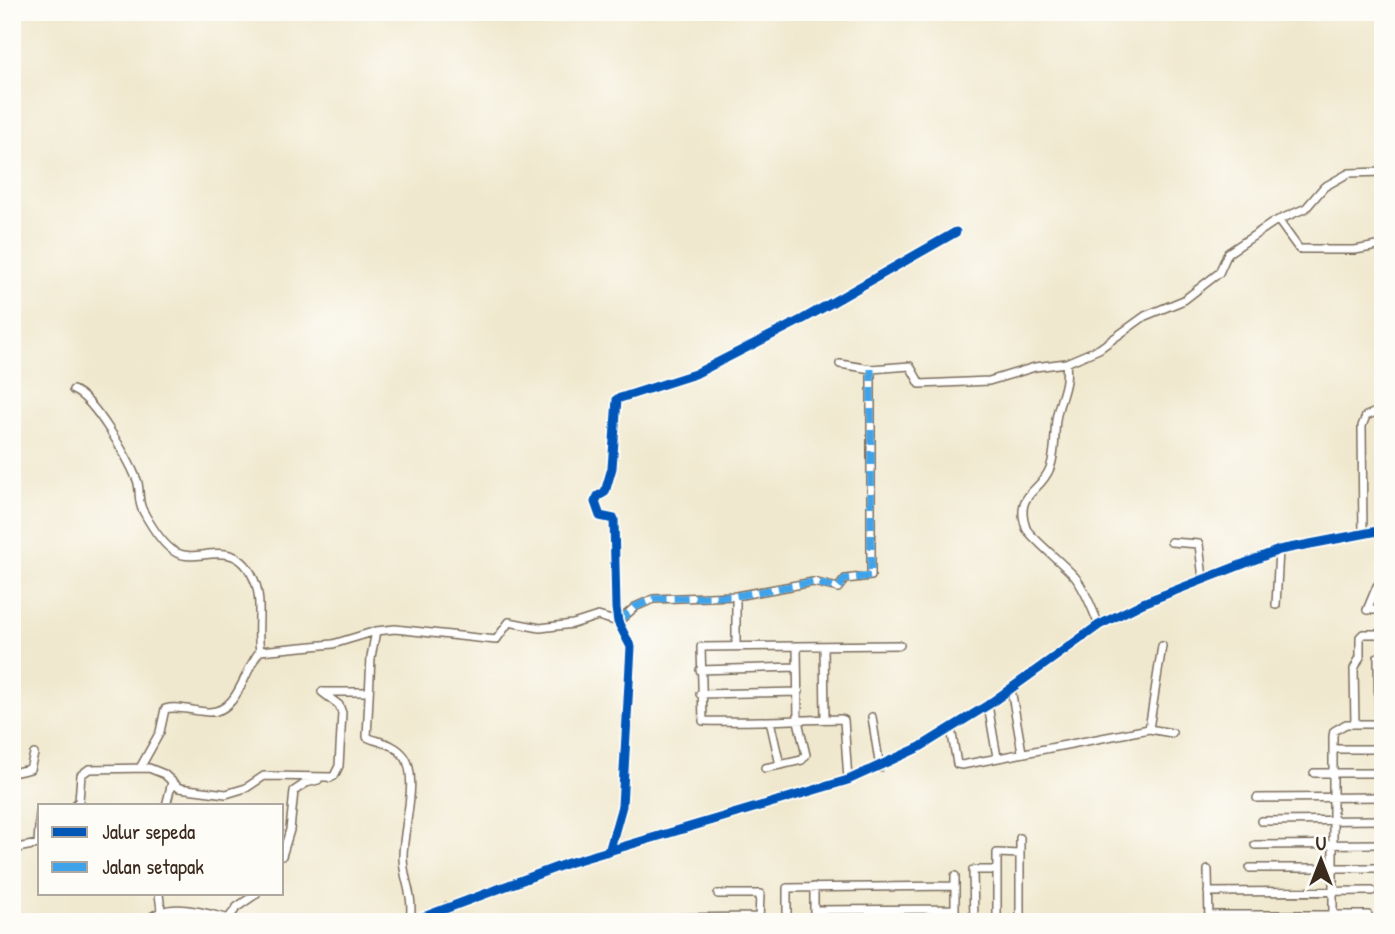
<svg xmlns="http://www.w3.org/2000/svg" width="1395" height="934" font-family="'Patrick Hand',sans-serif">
<rect width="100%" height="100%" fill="#fdfcf7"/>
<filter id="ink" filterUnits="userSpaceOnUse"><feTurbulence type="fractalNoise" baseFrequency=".0143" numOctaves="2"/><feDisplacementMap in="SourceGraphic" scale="14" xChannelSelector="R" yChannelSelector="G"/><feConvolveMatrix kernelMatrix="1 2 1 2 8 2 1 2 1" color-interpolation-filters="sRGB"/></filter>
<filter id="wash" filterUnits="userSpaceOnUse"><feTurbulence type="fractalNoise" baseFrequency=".00686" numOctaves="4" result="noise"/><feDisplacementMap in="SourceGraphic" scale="28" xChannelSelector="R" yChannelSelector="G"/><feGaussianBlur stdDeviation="1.57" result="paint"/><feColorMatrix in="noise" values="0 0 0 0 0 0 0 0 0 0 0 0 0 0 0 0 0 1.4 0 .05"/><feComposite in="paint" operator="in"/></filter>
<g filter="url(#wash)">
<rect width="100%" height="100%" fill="#f0e8ce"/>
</g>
<g filter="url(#ink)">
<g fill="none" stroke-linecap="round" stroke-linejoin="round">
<defs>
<path id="street" d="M1278 220 1299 249H1324
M1323 250H1355L1383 245
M840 364 871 369 910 366 920 384 989 381 1035 367 1066 363
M73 390C94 398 128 458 137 480 141 490 137 501 143 511 150 524 163 546 177 553 200 564 237 534 255 582 263 602 256 629 260 651
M1363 535 1362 426 1366 416 1383 409
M1171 542 1199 544 1203 579
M1383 586H1377L1367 610H1383
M736 596V646
M1276 605 1279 550
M618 622 635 607 653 599 736 596 813 582 838 588 845 579 871 576V369
M1099 625C1092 609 1086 591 1075 577 1066 566 1029 536 1026 528 1014 492 1040 494 1050 468 1056 453 1054 436 1056 420 1059 398 1069 388 1066 363L1099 349 1145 316 1184 300 1219 273 1228 253 1274 222 1306 208 1324 187 1349 173 1383 172
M376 631 371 657 367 737C379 743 393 742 404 756 420 777 402 832 403 858 404 884 414 892 410 922
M797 646 900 645
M824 646 825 719
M1378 657 1379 724
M700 670 797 667
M1011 689 1022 752
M322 692 339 705 342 713 339 766 334 776 330 778
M323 692H369
M700 694 799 692
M988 705 997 757
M872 717 880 768
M1355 724 1354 669 1360 657V637L1363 634H1383
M951 728 957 764 962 765 1149 729 1162 646
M1149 729 1172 733
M1333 749H1383
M780 765 802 760 806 755 798 721 797 646 701 647 703 721C749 722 795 720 841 719L844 720 848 780
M140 768 160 732 165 709C179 705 195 712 209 712 239 712 244 669 260 651L333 644 376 631 395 629 496 640 509 622 540 628 573 624 598 616 618 622
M765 768 780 765 770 721
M12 773 30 769 34 754
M1314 773H1383
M1257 798 1383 797
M74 806 79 801 81 775 89 769 149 768 164 774 179 788 226 794 246 788 264 776 332 777
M166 806 172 782
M1261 821 1383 820
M1255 845 1383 844
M12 849 38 844 40 812
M609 852 622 806 631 647 618 622 616 608 614 519 600 516 595 502 598 496 605 492 612 468 617 399 695 374 803 319 956 232
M282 856 290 830 294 791 306 783 318 780
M1250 868H1383
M1208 870 1209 922
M955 876V922
M814 887V922
M1208 892 1372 891
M159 894 161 910
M718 894H760L759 921
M447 906 449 922
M814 910 955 909
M1209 915H1368
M228 919 237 907 256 894
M146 922C166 900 200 912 226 918L229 922
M410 922 568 863 848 780 920 747 988 705 1099 625 1143 603 1279 550 1383 530
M675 922V918L759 917
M787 922V888L955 886
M974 922 973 870H997
M997 922V853L1020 854
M1020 922V838
M1333 922V736L1334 731 1346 724H1383"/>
</defs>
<use href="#street" stroke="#7a6c5c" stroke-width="10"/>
<use href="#street" stroke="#fff" stroke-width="7"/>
<path stroke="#3fa3ea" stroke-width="7" stroke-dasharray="14 7" stroke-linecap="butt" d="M618 622 635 607 653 599 736 596 813 582 838 588 845 579 871 576V369"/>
<defs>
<path id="cycleway" d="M609 852 622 806 631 647 618 622 616 608 614 519 600 516 595 502 598 496 605 492 612 468 617 399 695 374 803 319 956 232
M410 922 568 863 848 780 920 747 988 705 1099 625 1143 603 1279 550 1383 530"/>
</defs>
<use href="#cycleway" stroke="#fdfcf7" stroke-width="13"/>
<use href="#cycleway" stroke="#0057b8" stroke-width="9"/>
</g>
</g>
<rect width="1395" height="934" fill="none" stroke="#fdfcf7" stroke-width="42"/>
<rect x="38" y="804" width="245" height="91" fill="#fdfcf7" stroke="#afa8a0" stroke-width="2"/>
<rect x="52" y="827" width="35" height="10" fill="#0057b8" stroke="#afa8a0" stroke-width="2"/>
<text x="102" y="839" font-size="21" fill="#3b2a1e">Jalur sepeda</text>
<rect x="52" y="862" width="35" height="10" fill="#3fa3ea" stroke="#afa8a0" stroke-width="2"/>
<text x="102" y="874" font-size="21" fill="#3b2a1e">Jalan setapak</text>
<g transform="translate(1321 860)" stroke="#fdfcf7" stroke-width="5" paint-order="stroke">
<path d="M0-5L12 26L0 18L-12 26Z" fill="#3b2a1e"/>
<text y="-10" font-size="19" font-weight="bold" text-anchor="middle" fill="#3b2a1e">U</text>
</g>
</svg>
